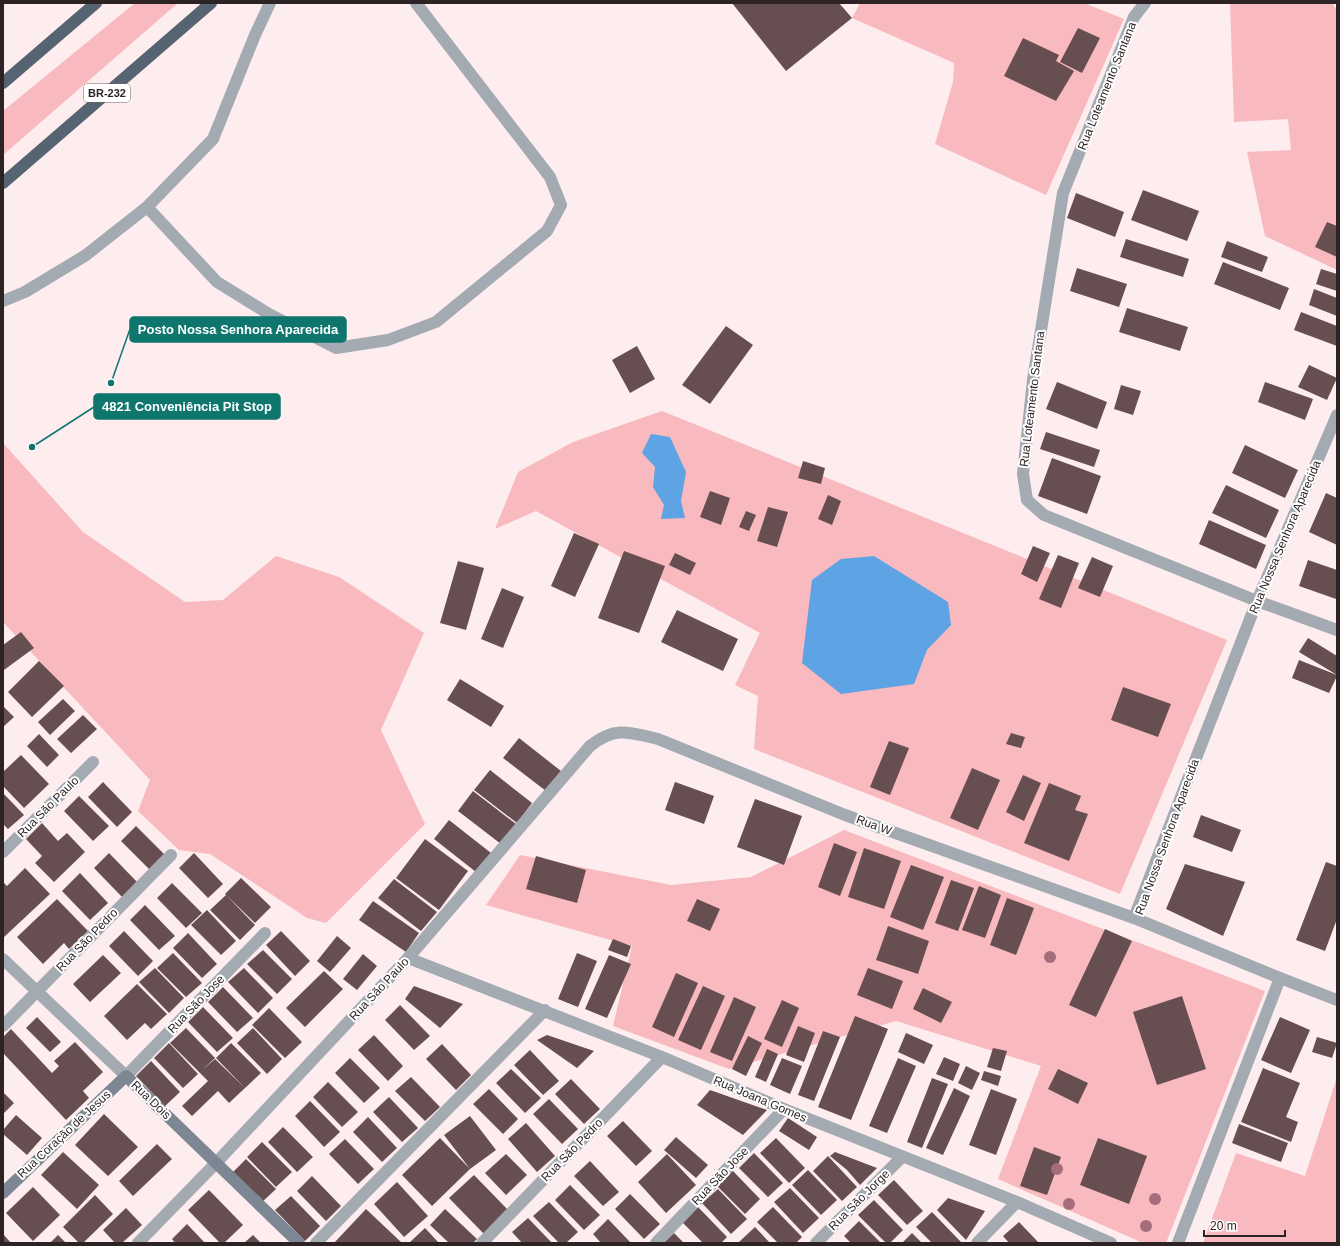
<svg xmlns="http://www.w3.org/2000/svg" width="1340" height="1246" font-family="Arial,sans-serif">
<rect width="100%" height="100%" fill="#feedee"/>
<path fill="#f8b9bf" d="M135 3H178L3 155V111Z
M860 3H1084L1124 19 1046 195 935 144 953 82 954 63 852 18Z
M1230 3H1332L1337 10V270L1265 236 1247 152 1291 150 1288 119 1234 122Z
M662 411 1227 640 1120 894 754 749 758 696 735 685 760 633 536 511 495 529 518 472 573 442Z
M3 443 83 532 185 602 223 600 276 556 339 577 424 633 381 730 425 824 326 923 307 918 210 854 179 850 138 811 150 780 3 622Z
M844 830 1265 991 1166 1243H1143L998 1179 1041 1066 896 1021 729 1069 613 1026 632 946 486 905 520 855 671 885 751 877Z
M1337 1077V1243H1203L1236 1153 1305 1176Z"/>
<path fill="#5ea3e3" d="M651 434 670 437 686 472 681 501 685 518 661 519 664 505 653 487 655 467 642 453Z
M874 556 948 602 951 625 927 650 914 684 841 694 802 663 812 580 841 559Z"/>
<path fill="#674f51" d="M732 3H839L852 18 786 71Z
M1078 28 1100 38 1082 73 1060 62Z
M1023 38 1059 55 1056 61 1074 71 1056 101 1004 76Z
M1143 190 1199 211 1187 241 1131 220Z
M1076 193 1124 212 1115 237 1067 218Z
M1327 222 1337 226V257L1315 247Z
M1126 239 1189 259 1183 277 1120 257Z
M1227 241 1268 257 1262 272 1221 257Z
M1223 262 1289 288 1280 310 1214 284Z
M1077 268 1127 284 1119 307 1070 291Z
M1321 269 1337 274V291L1316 284Z
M1314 289 1337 298V316L1309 305Z
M1127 308 1188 327 1180 351 1119 332Z
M1301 312 1337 326V346L1294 330Z
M726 326 753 345 710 404 682 385Z
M637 346 655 379 630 393 612 360Z
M1309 365 1337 378 1327 400 1298 387Z
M1057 382 1107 402 1097 429 1046 409Z
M1265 382 1313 399 1305 420 1258 402Z
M1121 385 1141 391 1133 415 1114 409Z
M1046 432 1100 450 1094 467 1040 449Z
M1245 445 1298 470 1285 498 1232 473Z
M1052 458 1101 476 1087 514 1038 496Z
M803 461 825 468 821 484 798 478Z
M1226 485 1279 510 1266 538 1212 513Z
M710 491 730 498 721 525 700 517Z
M1326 493 1337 498V545L1309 532Z
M828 495 841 501 832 525 818 519Z
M768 507 788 512 777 547 757 541Z
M746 511 756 515 749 531 739 527Z
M1209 520 1266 545 1256 569 1199 544Z
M574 533 599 544 575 597 551 586Z
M1033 546 1050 553 1037 582 1021 574Z
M624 551 665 566 639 633 598 618Z
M675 553 696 563 690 575 669 565Z
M1058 555 1079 563 1061 608 1039 599Z
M1092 557 1113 566 1100 597 1078 588Z
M1308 560 1337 570 1336 599 1299 586Z
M458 561 484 568 466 630 440 623Z
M502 588 524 597 503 648 481 639Z
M677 610 738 639 723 671 661 642Z
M21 632 34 648 4 670 3 645Z
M1308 638 1337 656V676L1329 693 1292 678 1299 660 1337 675 1299 652Z
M39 661 64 686 32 717 8 692Z
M460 679 504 706 491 727 447 700Z
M1123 687 1171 704 1158 737 1111 720Z
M63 699 75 711 50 735 38 722Z
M3 706 14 717 3 727Z
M83 715 97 729 71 753 57 739Z
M1011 733 1025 737 1021 748 1006 744Z
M39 734 59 755 47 767 27 746Z
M519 738 561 771 546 791 503 758Z
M889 741 909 748 890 795 870 787Z
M21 755 49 784 24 808 3 786V772Z
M972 768 1000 780 978 830 950 818Z
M490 770 532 803 517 823 474 790Z
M1023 775 1041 783 1024 821 1006 812Z
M103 782 132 812 117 827 88 797Z
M675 782 714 796 704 824 665 810Z
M1049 783 1081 796 1075 810 1088 814 1069 861 1024 843Z
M473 791 516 824 501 844 458 811Z
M3 793 24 815 8 829 3 824Z
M79 796 109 826 93 841 64 811Z
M755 799 802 816 784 865 737 847Z
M1201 815 1241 830 1232 852 1193 837Z
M449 820 491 853 476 872 434 839Z
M42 823 58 841 67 833 85 852 54 882 35 863 42 856 26 839Z
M136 826 166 856 151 871 121 841Z
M425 839 468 871 439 910 396 878Z
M834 843 857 852 840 896 818 887Z
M864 848 901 861 884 909 848 897Z
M109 853 138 883 123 898 94 868Z
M194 853 223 884 208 898 179 868Z
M536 856 586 870 577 903 526 889Z
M1326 862 1337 866V919L1325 951 1296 940Z
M1185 864 1245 882 1223 936 1166 909Z
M911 865 944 877 923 930 890 917Z
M25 868 50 894 3 938V882L7 886Z
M80 873 108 903 90 920 62 891Z
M241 878 271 907 255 923 225 894Z
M394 879 437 912 421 931 378 898Z
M951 880 974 888 958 931 935 923Z
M172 883 202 913 186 928 157 898Z
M979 886 1001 895 985 938 962 930Z
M226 895 255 925 240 940 210 910Z
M1007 898 1034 908 1016 955 990 945Z
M57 899 88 931 69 949 64 943 43 964 17 937Z
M697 899 720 909 710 931 687 921Z
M373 901 419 933 406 952 359 920Z
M145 905 175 936 159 950 130 920Z
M207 910 236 941 221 955 191 925Z
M888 926 929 941 918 974 876 960Z
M1105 929 1132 941 1096 1017 1069 1005Z
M124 931 153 961 138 976 109 946Z
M281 931 310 961 295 976 266 945Z
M188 933 217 964 202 978 173 948Z
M337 936 351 948 330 972 317 961Z
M613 939 631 946 627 957 608 950Z
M263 950 292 979 277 994 247 964Z
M173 953 202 983 186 997 157 968Z
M577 953 597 961 578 1007 558 999Z
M363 954 377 966 357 990 343 979Z
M103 955 121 973 90 1002 73 984Z
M609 955 631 964 607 1018 585 1009Z
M155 968 184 998 169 1013 139 982Z
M244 968 273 998 258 1013 228 982Z
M868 968 903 981 892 1009 857 995Z
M324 971 343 989 305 1027 286 1008Z
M676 973 698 983 674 1037 652 1027Z
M137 984 167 1014 151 1029 145 1023 127 1040 104 1016Z
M414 986 463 1004 440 1028 405 999Z
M703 986 725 996 701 1050 678 1040Z
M223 987 253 1018 237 1032 208 1002Z
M923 988 952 1002 941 1023 913 1009Z
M1182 996 1206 1069 1157 1085 1133 1012Z
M734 997 756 1007 732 1061 710 1052Z
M782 1000 799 1008 782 1047 764 1039Z
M400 1005 430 1036 414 1050 385 1020Z
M203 1007 233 1038 217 1052 188 1022Z
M269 1008 302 1042 285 1058 252 1025Z
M855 1016 888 1029 851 1120 818 1107Z
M37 1017 61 1042 50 1052 26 1028Z
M1280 1017 1310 1030 1291 1073 1261 1060Z
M798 1026 815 1033 804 1062 786 1055Z
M186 1028 215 1058 202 1070 215 1059 245 1088 229 1103 218 1091 192 1116 182 1106 208 1081 170 1043Z
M253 1028 282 1059 267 1074 237 1043Z
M11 1029 52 1073 59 1066 54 1061 75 1042 103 1072 83 1091 89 1098 66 1120 3 1053V1037Z
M823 1031 840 1037 814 1101 798 1095Z
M906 1033 933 1045 924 1064 898 1052Z
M374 1035 403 1066 388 1081 358 1050Z
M547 1035 594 1051 577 1068 537 1040Z
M748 1036 762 1043 746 1076 732 1069Z
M1317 1037 1337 1043 1332 1058 1312 1052Z
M169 1043 198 1074 183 1088 154 1058Z
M231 1043 261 1073 245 1088 216 1058Z
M442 1044 471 1075 456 1090 426 1059Z
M993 1048 1007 1051 1001 1071 987 1067Z
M767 1049 778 1054 766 1082 755 1077Z
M530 1050 559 1081 543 1095 514 1065Z
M944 1057 960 1064 953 1081 936 1074Z
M350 1058 380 1088 364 1103 335 1073Z
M782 1058 802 1066 790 1094 770 1085Z
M898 1058 916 1066 887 1133 869 1126Z
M151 1061 180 1092 165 1106 136 1076Z
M966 1066 980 1073 972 1090 958 1083Z
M1263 1068 1300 1083 1286 1117 1298 1122 1291 1142 1241 1122Z
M511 1069 541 1098 525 1113 496 1083Z
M1058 1069 1088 1083 1078 1104 1048 1089Z
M984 1071 1001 1076 998 1086 981 1080Z
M411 1077 440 1107 425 1121 395 1091Z
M932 1078 948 1084 922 1148 907 1142Z
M571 1079 600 1109 584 1124 555 1094Z
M328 1082 358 1112 342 1127 313 1097Z
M954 1088 970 1096 943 1155 926 1148Z
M489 1089 518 1119 503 1134 473 1104Z
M991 1089 1017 1099 996 1155 969 1145Z
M710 1090 767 1110 743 1135 697 1105Z
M3 1092 14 1103 3 1114Z
M389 1097 418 1128 402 1142 373 1112Z
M549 1099 578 1129 562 1144 533 1114Z
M310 1101 340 1132 324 1147 295 1116Z
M104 1114 138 1147 108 1176 75 1145Z
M16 1115 42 1138 27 1155 3 1134V1130Z
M470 1116 496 1150 470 1169 444 1135Z
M368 1117 397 1148 382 1162 353 1132Z
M788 1118 817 1137 809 1150 779 1131Z
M623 1121 652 1151 636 1166 607 1136Z
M526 1123 555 1156 537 1172 508 1139Z
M1239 1124 1288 1143 1281 1162 1232 1143Z
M283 1127 313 1157 297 1172 268 1142Z
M676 1137 708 1165 696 1178 664 1150Z
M440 1138 470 1169 432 1206 402 1175Z
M776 1138 805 1168 789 1183 760 1153Z
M1098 1138 1147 1156 1129 1204 1080 1185Z
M345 1139 374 1169 358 1184 329 1154Z
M262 1142 292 1172 276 1187 247 1157Z
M157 1144 172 1159 133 1196 119 1181Z
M1034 1147 1061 1157 1047 1195 1020 1186Z
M63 1152 99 1185 77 1209 41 1175Z
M835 1152 877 1168 860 1185 847 1170 830 1156Z
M754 1153 783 1183 768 1197 739 1168Z
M506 1154 527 1175 506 1195 485 1173Z
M667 1154 696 1185 666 1213 638 1182Z
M828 1156 857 1187 842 1201 813 1171Z
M246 1159 276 1189 260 1204 231 1174Z
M590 1161 619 1192 603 1206 574 1176Z
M731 1169 760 1199 745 1214 715 1184Z
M808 1170 837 1200 821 1215 792 1185Z
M474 1175 509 1211 484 1234 449 1198Z
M312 1176 341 1206 326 1221 297 1191Z
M894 1180 923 1211 907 1225 878 1195Z
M397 1182 428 1216 404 1237 374 1204Z
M570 1185 600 1215 584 1230 555 1200Z
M33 1187 60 1215 33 1241 6 1213Z
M790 1188 819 1218 803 1233 774 1202Z
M718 1189 747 1219 731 1234 702 1203Z
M209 1190 243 1225 224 1243H220L188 1210Z
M630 1194 660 1224 644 1239 615 1209Z
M95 1195 113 1214 83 1243H79L63 1227Z
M291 1196 320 1226 305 1241 275 1210Z
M948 1198 985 1211 966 1240 937 1210Z
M874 1200 903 1230 890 1243H886L858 1215Z
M549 1202 578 1232 566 1243H559L533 1216Z
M698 1207 727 1237 721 1243H703L682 1222Z
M773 1207 802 1237 796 1243H778L757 1222Z
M126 1208 142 1225 122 1243H115L103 1230Z
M366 1209 402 1243H334Z
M445 1209 477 1239 473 1243H449L430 1225Z
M932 1212 961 1242 960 1243H932L916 1227Z
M528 1218 552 1243H522L512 1232Z
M608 1219 631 1243H601L593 1234Z
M859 1221 881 1243H851L844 1236Z
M1019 1222 1039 1243H1009L1003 1236Z
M187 1224 205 1243H175L172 1239Z
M755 1227 770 1243 739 1242Z
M425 1228 439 1243H409Z
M674 1233 684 1243H663Z
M912 1233 922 1243H902Z
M3 1234 11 1243H3Z
M58 1235 66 1243H50Z
M253 1235 261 1243H244Z"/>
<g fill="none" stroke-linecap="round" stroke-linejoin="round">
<path stroke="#a3aab2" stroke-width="12" d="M147 207 217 282 269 314 336 348 388 340 436 322 547 231 561 205 550 177 416 3
M3 301 25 292 86 255 147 207 213 139 255 35 270 3"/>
<path stroke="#a3aab2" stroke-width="12" d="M1145 3 1134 17 1063 193 1033 380 1023 474 1027 500 1044 515 1257 601 1337 630
M3 852 93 762
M1134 918 1257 601 1337 415
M408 958 662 1057 784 1109 1017 1202 1111 1243
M3 959 126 1076 265 933
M3 1026 171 855
M138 1243 216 1163 408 958 590 746C615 726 629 732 658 739L845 815 1134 918 1280 978
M316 1243 545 1010
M482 1243 662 1057
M656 1243 784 1109
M816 1243 902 1157
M977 1243 1017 1202"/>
<path stroke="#a3aab2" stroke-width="12" d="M1178 1243 1280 978 1337 1000"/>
<path stroke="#7c8793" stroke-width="12" d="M3 1193 126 1076 299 1243"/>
<path stroke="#566472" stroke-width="12" d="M3 83 96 3
M3 183 211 3"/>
</g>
<g fill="#a56c7c">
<circle cx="1050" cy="957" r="6"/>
<circle cx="1057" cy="1169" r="6"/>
<circle cx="1155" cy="1199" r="6"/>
<circle cx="1069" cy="1204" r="6"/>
<circle cx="1146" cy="1226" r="6"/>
</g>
<g text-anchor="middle" stroke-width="4" stroke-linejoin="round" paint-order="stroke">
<rect fill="#fff" stroke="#6c6566" stroke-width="1" x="84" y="84" width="46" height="18" rx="3"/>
<g font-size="11" font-weight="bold" fill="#2d2324">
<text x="107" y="97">BR-232</text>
</g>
<g font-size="12" fill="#2d2324" stroke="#fff">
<text transform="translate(1107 86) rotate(-68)" y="4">Rua Loteamento Santana</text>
<text transform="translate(1032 399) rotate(-83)" y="4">Rua Loteamento Santana</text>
<text transform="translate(1285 537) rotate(-67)" y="4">Rua Nossa Senhora Aparecida</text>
<text transform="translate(48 807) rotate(-45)" y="4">Rua São Paulo</text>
<text transform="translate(874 825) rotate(20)" y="4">Rua W</text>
<text transform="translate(1167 837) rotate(-70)" y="4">Rua Nossa Senhora Aparecida</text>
<text transform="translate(87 940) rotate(-46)" y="4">Rua São Pedro</text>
<text transform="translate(379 989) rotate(-47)" y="4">Rua São Paulo</text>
<text transform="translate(196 1004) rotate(-46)" y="4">Rua São Jose</text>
<text transform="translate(760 1099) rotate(23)" y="4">Rua Joana Gomes</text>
<text transform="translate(151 1100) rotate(44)" y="4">Rua Dois</text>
<text transform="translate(64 1134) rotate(-43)" y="4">Rua Coração de Jesus</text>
<text transform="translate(572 1150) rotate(-46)" y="4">Rua São Pedro</text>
<text transform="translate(720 1176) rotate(-46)" y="4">Rua São Jose</text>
<text transform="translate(859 1200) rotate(-45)" y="4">Rua São Jorge</text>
</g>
</g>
<path fill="none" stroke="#0f766e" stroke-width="1.5" d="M111 383L130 329M32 447L94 407"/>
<g fill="#0f766e" stroke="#fff" stroke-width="1.5">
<circle cx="111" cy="383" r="4"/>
<circle cx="32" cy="447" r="4"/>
</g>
<g fill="#0f766e" stroke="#0f766e" stroke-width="1.5">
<rect x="130" y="317" width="216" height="25" rx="4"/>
<rect x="94" y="394" width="186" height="25" rx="4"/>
</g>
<g font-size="13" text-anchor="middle" font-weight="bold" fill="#fff">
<text x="238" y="334">Posto Nossa Senhora Aparecida</text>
<text x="187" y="411">4821 Conveniência Pit Stop</text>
</g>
<rect width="1340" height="1246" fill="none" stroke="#2d2324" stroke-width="8"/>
<path d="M1204 1230v6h81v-6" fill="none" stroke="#2d2324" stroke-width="2"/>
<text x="1210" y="1230" font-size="12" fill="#2d2324" stroke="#ffffff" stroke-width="3" paint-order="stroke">20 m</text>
</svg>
